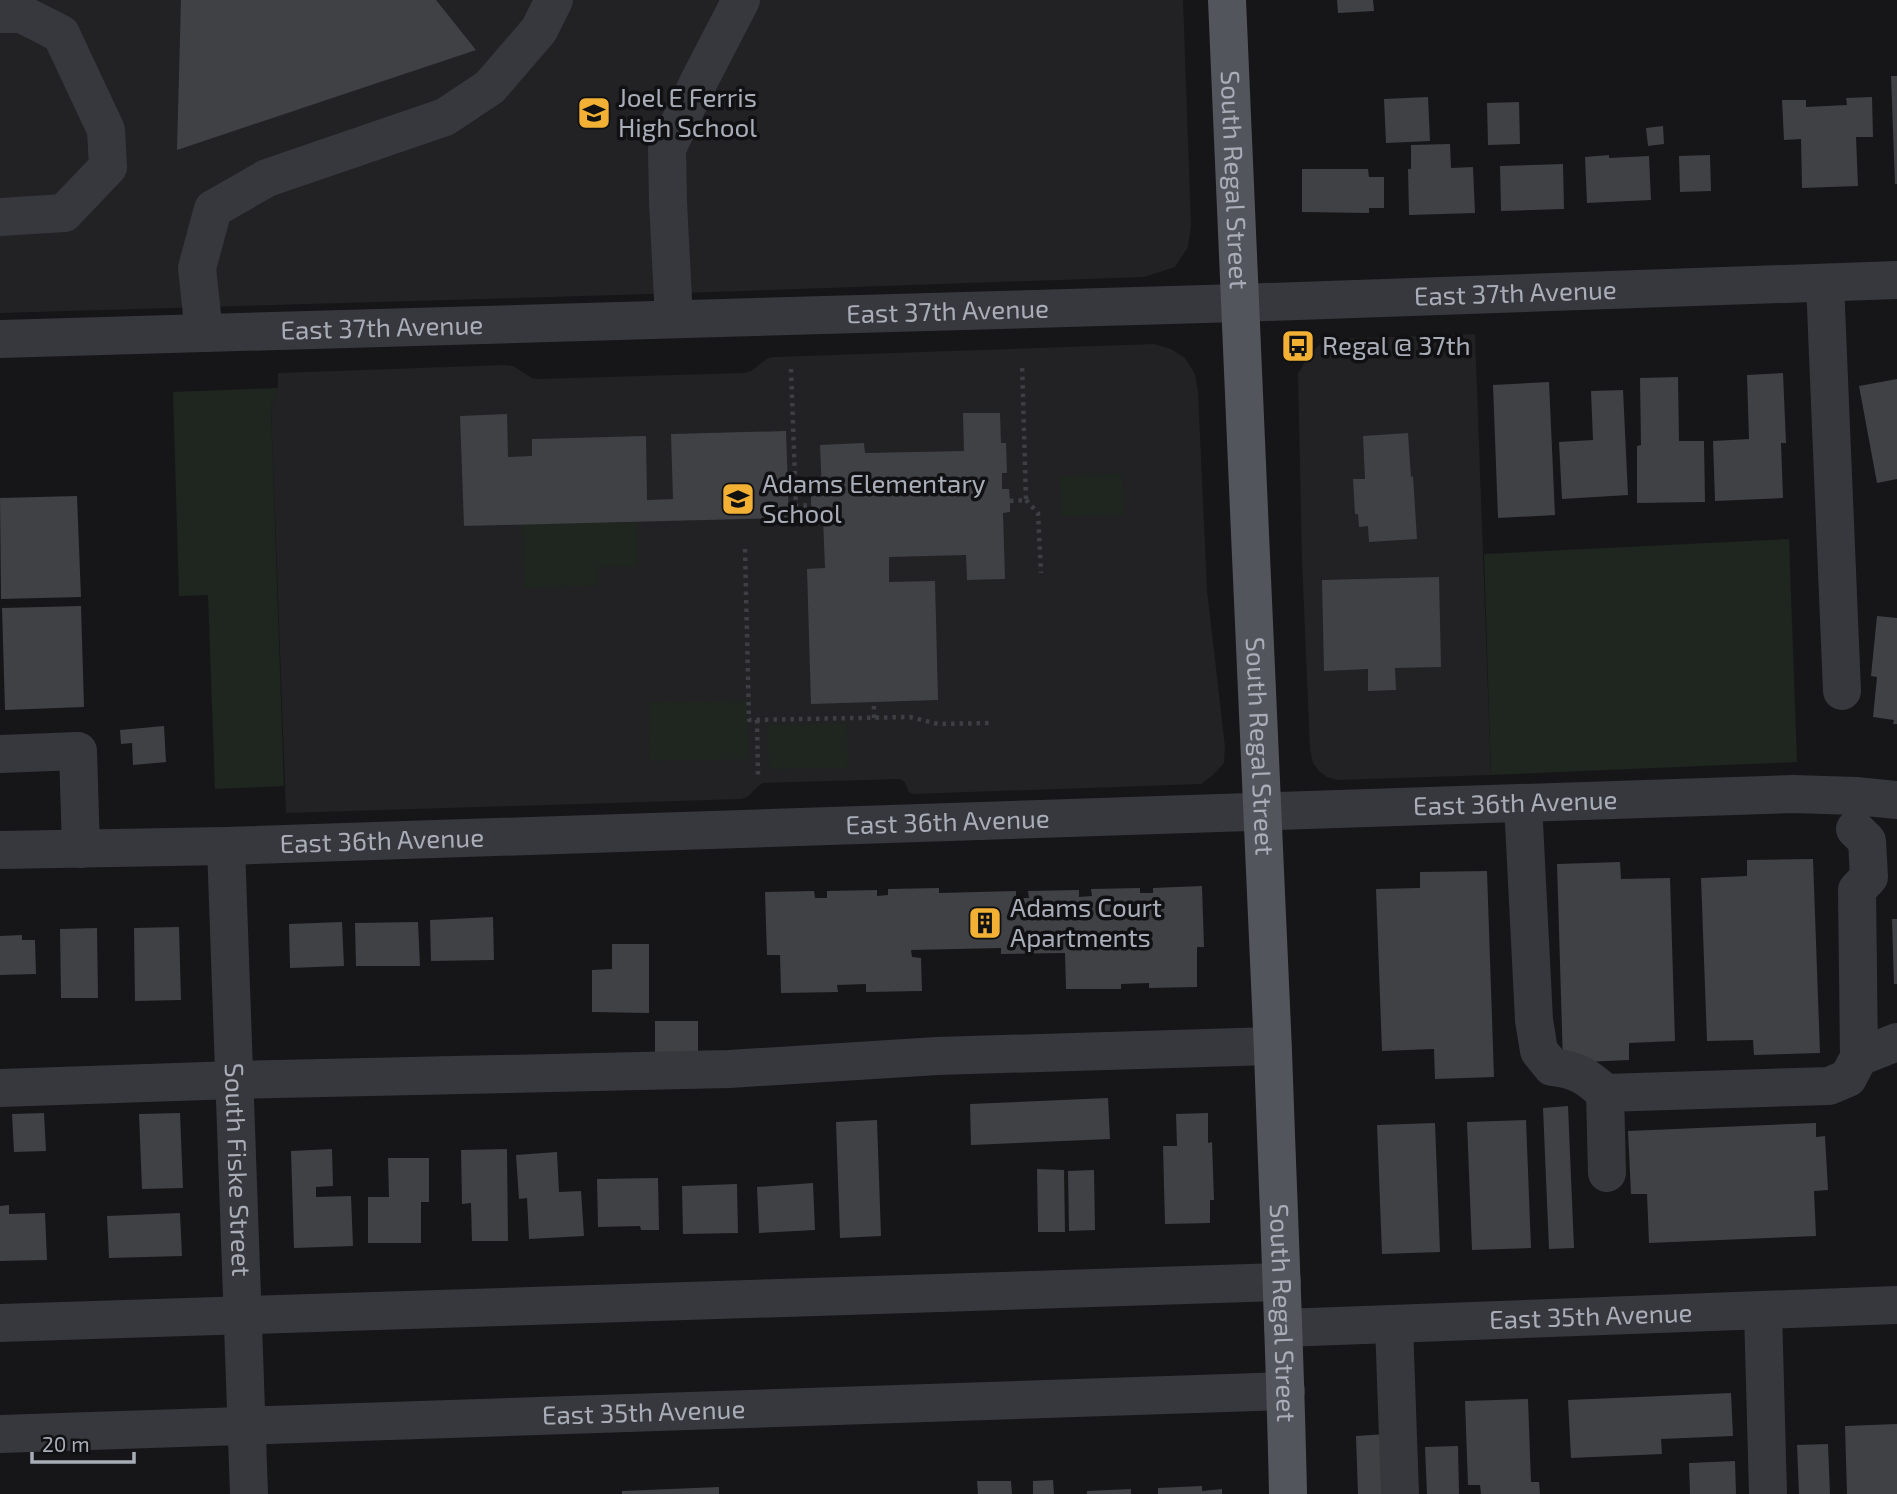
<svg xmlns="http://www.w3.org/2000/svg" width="1897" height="1494" font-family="'Exo 2',sans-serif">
<rect width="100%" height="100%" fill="#161618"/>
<path fill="#222225" d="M0 0H1183L1191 226 1188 247 1175 267 1144 277 652 294 0 313Z
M1475 334 1491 775 1337 780 1327 777 1319 771 1313 763 1310 750 1302 560 1298 374 1307 358 1319 345 1336 339Z
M1154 344 1171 349 1185 358 1195 374 1198 392 1207 590 1225 747 1224 763 1213 775 1201 784 913 794 909 792 904 781 899 779 762 783 747 797 741 799 286 813 271 408 278 388V373L504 365 513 366 532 378 538 379 744 373 751 371 768 358 774 357Z"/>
<path fill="#1e261f" d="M278 388 271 408 284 786 215 789 208 595 179 596 173 392Z
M1122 474 1124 515 1061 516 1060 476Z
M637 522 638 566 597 567V586L524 588 522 524Z
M1789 539 1797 762 1491 775 1484 554Z
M747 701 748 759 650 761 649 702Z
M847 723 848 768 769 769 767 725Z"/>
<path fill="#404145" d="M181 0H436L476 50 177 150Z
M1337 0H1373L1374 11 1338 13Z
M1891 76H1897V184H1895Z
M1428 97 1430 141 1386 143 1384 99Z
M1872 97 1873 137H1856L1858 186 1802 188 1801 139 1784 140 1782 100H1806V107L1847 105 1846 98Z
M1519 102 1520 144 1488 145 1487 103Z
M1663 126 1664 144 1648 146 1646 128Z
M1450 144 1451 168 1473 167 1475 213 1409 215 1408 169H1411V145Z
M1609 155V158L1649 156 1651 200 1587 203 1585 157Z
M1710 155 1711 191 1680 192 1679 156Z
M1563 164 1564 209 1501 211 1500 166Z
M1302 169H1368L1369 177H1384V208H1369V213L1302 212Z
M1783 373 1786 443H1781L1783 498 1715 501 1713 441 1749 439 1747 375Z
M1678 377 1679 441H1704L1705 502 1637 503V446L1641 445 1640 378Z
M1897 379V479L1877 483 1859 386Z
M1549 382 1555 515 1498 518 1493 385Z
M1623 390 1628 495 1562 499 1559 442 1593 440 1591 391Z
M963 413H1000L1001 443H1006L1007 473H1002V489H1009L1010 501V512L1003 513 1005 579 967 580 966 555 889 557V582L935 581 938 700 811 704 807 569 825 568 823 518H812L811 505V494L822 493 820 445 864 443 865 453 964 451Z
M507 414 508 457 532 456V439L646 436 647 500 673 499 671 434 786 431 789 518 464 526 460 416Z
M1408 433 1411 477 1413 476 1417 539 1369 542 1368 526 1359 527 1358 514H1355L1353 479H1365L1363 436Z
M77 496 81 597 1 599 0 498Z
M1439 577 1441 667 1395 668 1396 690 1368 691V669L1324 671 1322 580Z
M81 606 84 707 5 710 2 608Z
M1877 616 1897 618V724H1893L1894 720 1873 717 1877 677 1871 676Z
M164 726 166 762 133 765 132 743 121 744 120 730Z
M1813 859 1820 1053 1754 1055 1753 1040 1707 1041 1701 878 1747 876V860Z
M1620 862 1621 879 1670 878 1675 1041 1629 1043V1060L1563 1063 1557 864Z
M1487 871 1494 1077 1435 1079 1434 1049 1382 1051 1376 889 1420 888V872Z
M1202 886 1204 947H1197V987L1149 988V983L1121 984V989H1066L1065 953 1001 954V948L911 950 912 957 921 958 922 991 866 992V984L837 985 838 992 781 993 780 955H767L765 892 814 891 815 898H827V891L877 890V896L888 895V889L939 888V893L1016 891V898H1029L1028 891 1079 890V897L1092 896 1091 889 1140 888V893H1153V888Z
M493 917 494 960 431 961 430 920Z
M1892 919H1897V984H1894Z
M342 922 344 966 290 968 289 924Z
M418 922 420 966H356L355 923Z
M179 927 181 1000 135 1001 134 928Z
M97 928 98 998H61L60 929Z
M22 935V940H35L36 974 0 975V936Z
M612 944H649V1013L592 1012V970L612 969Z
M655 1021H698V1059H655Z
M1108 1098 1110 1139 971 1145 970 1104Z
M1568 1106 1574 1248 1549 1249 1543 1108Z
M44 1113 46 1151 14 1152 12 1114Z
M180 1113 183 1188 142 1189 139 1114Z
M1208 1113V1143L1212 1142 1214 1200H1210V1223L1165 1224 1163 1146H1177L1176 1114Z
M877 1120 881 1236 840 1238 836 1122Z
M1526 1120 1531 1248 1472 1250 1467 1122Z
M1435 1123 1440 1252 1382 1254 1377 1125Z
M1816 1123V1137L1825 1136 1828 1190 1814 1191 1816 1236 1649 1243 1647 1194H1631L1628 1131Z
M332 1149 333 1186 316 1187V1197L351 1196 353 1246 294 1248 291 1151Z
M507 1149 508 1241H472L471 1203 462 1204 461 1150Z
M557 1152 559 1192 581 1191 584 1236 529 1239 527 1198 519 1199 516 1155Z
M388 1158H429V1202H421V1243H368V1197H389Z
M1037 1169 1064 1170 1065 1232H1038Z
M1094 1170 1095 1230 1069 1231 1068 1171Z
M658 1178 659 1230H641L640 1226 598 1227 597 1179Z
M813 1183 815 1230 759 1233 757 1187Z
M737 1184 738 1233 683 1234 682 1186Z
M9 1205V1214L45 1213 47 1260 0 1261V1206Z
M180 1213 182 1256 109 1258 107 1216Z
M1731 1393 1733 1436 1661 1439 1662 1454 1571 1458 1568 1400Z
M1528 1399 1531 1482H1539L1540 1494H1481L1480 1485H1468L1465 1401Z
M1897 1424V1494H1847L1845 1426Z
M1387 1434 1390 1494H1358L1356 1436Z
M1828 1444 1830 1494H1799L1797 1445Z
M1458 1446 1459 1494H1427L1425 1447Z
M1735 1461 1736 1494H1690L1689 1463Z
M1053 1480 1054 1494H1033V1481Z
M977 1481H1011L1012 1494H978Z
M1202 1486V1491L1222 1489V1494H1158V1488Z
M719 1487V1494H622V1491Z
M1131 1489V1494H1087V1491Z"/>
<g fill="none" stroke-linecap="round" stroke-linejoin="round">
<path stroke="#3d3f44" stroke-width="4.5" stroke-dasharray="3.5 5" stroke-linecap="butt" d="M791 369 796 506 811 505
M1026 500 1038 513 1041 573
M1010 501 1026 500 1022 363
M745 549 749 720 910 717 938 724 993 723
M874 718V702
M757 720 758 779"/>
<g stroke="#37383d" stroke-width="38">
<path d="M0 14H22L61 34 106 130 108 167 64 213 0 217"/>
<path d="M1825 283 1842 691"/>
<path d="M674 319 668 202 667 149 698 83 741 0"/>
<path d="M204 333 197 268 213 209 267 178 445 117 490 87 539 30 554 0"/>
<path id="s1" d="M0 339 1239 303 1897 280"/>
<path d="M0 754 78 751 81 849"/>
<path d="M1523 803 1534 1020 1539 1051 1552 1067C1577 1070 1587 1076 1605 1093"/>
<path id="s2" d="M226 846 249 1494"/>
<path id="s3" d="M0 850 226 846 1793 794 1856 796 1897 800"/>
<path d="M1859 1057 1897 1042"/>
<path d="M0 1088 235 1080 729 1069 937 1056 1272 1046"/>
<path d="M1607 1173 1605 1093 1829 1086 1848 1078 1859 1057 1857 890 1869 877 1867 841 1855 829"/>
<path d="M1763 1310 1768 1494"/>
<path d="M0 1323 1282 1282"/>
<path d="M1394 1324 1400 1494"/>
<path id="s4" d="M1283 1328 1897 1305"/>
<path id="s5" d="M0 1434 1286 1391"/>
</g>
<path stroke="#53555c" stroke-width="38" id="s6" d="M1227 0C1240 350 1259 701 1273 1051 1278 1199 1285 1346 1288 1494"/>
</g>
<defs>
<symbol id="school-square" viewBox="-11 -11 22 22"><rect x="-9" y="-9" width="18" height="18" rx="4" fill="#f2b134" stroke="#111113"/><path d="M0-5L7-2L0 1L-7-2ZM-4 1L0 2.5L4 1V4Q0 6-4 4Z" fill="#111"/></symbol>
<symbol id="bus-square" viewBox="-11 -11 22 22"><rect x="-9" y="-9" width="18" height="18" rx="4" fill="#f2b134" stroke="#111113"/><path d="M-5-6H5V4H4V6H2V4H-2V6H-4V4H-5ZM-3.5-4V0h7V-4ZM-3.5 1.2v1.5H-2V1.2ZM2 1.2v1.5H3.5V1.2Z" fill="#111"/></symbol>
<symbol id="building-square" viewBox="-11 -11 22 22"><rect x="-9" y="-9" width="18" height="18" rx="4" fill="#f2b134" stroke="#111113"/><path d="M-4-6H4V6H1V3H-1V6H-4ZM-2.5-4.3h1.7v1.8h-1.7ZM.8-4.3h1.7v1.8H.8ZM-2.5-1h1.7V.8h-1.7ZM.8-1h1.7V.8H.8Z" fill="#111"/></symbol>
</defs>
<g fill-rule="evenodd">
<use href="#school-square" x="575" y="94" width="38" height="38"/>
<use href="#bus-square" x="1279" y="327" width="38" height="38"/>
<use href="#school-square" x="719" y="480" width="38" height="38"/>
<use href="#building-square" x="966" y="904" width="38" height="38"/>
</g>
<g text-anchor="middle" stroke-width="7" stroke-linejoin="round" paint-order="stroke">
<g font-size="26" fill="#a8adb8" stroke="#111113" text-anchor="start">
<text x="618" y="107">Joel E Ferris<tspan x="618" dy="30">High School</tspan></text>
<text x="1322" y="355">Regal @ 37th</text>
<text x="762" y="493">Adams Elementary<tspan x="762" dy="30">School</tspan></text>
<text x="1010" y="917">Adams Court<tspan x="1010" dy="30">Apartments</tspan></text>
</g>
<g font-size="26" fill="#a8adb8" stroke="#111113">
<text dy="9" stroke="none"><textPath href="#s6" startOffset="180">South Regal Street</textPath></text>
<text dy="9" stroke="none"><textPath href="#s1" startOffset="1516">East 37th Avenue</textPath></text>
<text dy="9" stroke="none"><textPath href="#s1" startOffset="948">East 37th Avenue</textPath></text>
<text dy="9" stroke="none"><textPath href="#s1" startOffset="382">East 37th Avenue</textPath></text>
<text dy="9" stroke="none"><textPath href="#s6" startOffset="747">South Regal Street</textPath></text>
<text dy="9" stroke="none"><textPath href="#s3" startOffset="1516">East 36th Avenue</textPath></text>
<text dy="9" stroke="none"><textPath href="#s3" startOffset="948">East 36th Avenue</textPath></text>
<text dy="9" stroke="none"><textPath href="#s3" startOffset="382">East 36th Avenue</textPath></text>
<text dy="9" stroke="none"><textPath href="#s2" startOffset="324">South Fiske Street</textPath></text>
<text dy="9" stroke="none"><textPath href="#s6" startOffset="1314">South Regal Street</textPath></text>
<text dy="9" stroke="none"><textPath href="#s4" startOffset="308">East 35th Avenue</textPath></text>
<text dy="9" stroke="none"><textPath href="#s5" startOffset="644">East 35th Avenue</textPath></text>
</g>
</g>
<path d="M32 1452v10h102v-10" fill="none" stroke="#a8adb8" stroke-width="3.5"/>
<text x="42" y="1452" font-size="21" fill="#a8adb8" stroke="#111113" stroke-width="5" paint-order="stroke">20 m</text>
</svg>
